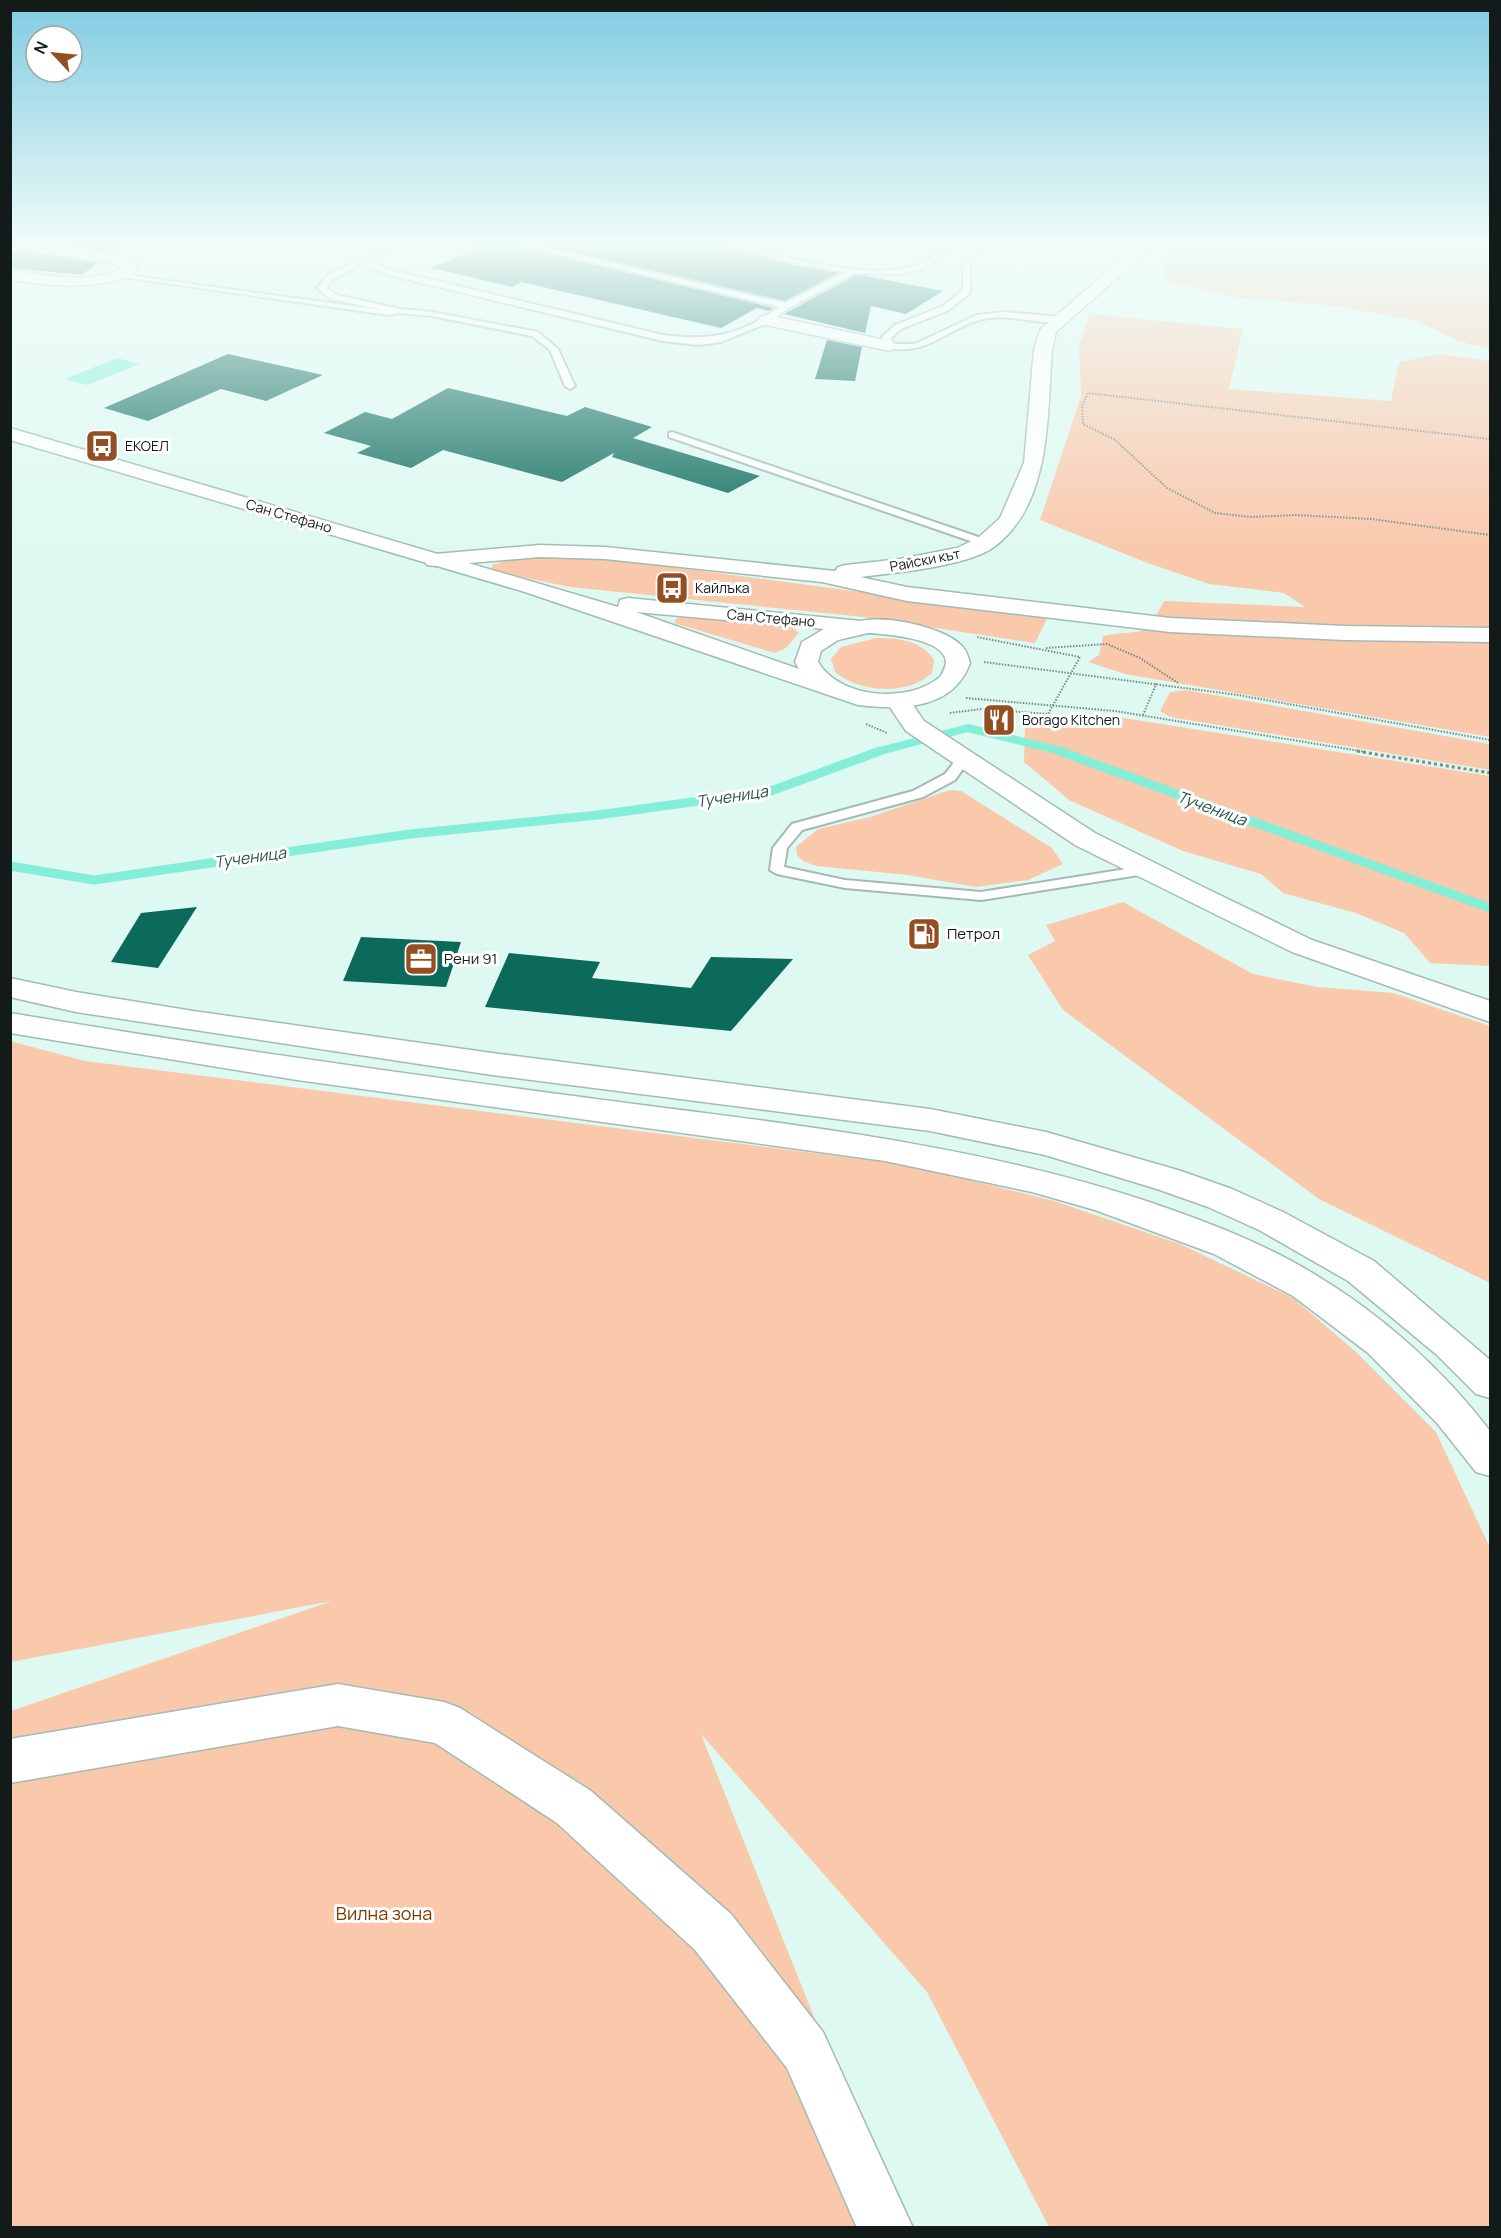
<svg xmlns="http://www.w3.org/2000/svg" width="1501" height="2238" font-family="Manrope,sans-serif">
<rect width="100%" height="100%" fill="#def9f2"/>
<path fill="#fac8ab" d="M1181 242H1490V349L1458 341 1416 321 1336 306 1232 297 1167 281 1163 259Z
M1090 314 1243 329 1229 389 1391 401 1399 362 1441 354 1490 361V737L1125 674 1088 662 1099 655 1103 636C1119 632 1133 634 1149 629L1164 601 1305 607 1284 593 1209 584 1145 562 1040 520 1081 396 1079 344Z
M559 557 628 561 1048 617 1035 643 863 617 570 587 492 571V565L512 559Z
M683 616 793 628 799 633 786 648 775 653 674 623 676 619Z
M876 638C897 638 922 640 934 660L932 673C907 696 861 693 835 672L831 659 841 647Z
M1186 690 1490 744V770L1170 717 1160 711 1170 692Z
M1111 716 1490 776V966L1430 963 1404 933 1356 913 1283 893 1261 874 1183 851 1069 800 1024 762 1025 727C1058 729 1081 729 1111 716Z
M950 790 961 791 1052 848 1063 864 1028 880 976 887 908 875 816 866 803 861 797 855 796 847 818 829 870 817Z
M1123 902 1253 974 1317 987 1393 993 1490 1026V1283L1319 1199 1063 1010 1028 955 1055 941 1046 925Z
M10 1041 85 1061 909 1165 1054 1201 1180 1244 1293 1298 1355 1351 1436 1432 1490 1548V2227H1049L927 1992 701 1734 898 2227H11V1711L332 1601 11 1662Z"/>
<path fill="#84eed6" d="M117 358 140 364 87 385 65 379Z"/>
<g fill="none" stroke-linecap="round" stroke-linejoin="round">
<path stroke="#84eed6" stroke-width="8" d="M876 752 968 728 1065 752"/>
<path stroke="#84eed6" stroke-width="9" d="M1059 751 1490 908
M10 866 94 880 410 834 598 815 771 791 880 751"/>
</g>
<path fill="#0c6a5b" d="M48 242H124L111 252Z
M475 242H505L773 308 769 311 757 308 721 328 521 282 512 287 431 268 474 250Z
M529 242H704L789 264 838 273 785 301Z
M10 249 97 263 82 275 10 268Z
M856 275 866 276 943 291 906 314 871 306 865 333 784 314Z
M827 340 862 347 855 381 815 379Z
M228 354 323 375 266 401 221 389 148 421 104 408Z
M448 388 567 416 585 407 652 427 633 438 760 476 728 493 612 457 614 453 562 482 443 450 411 468 357 453 371 446 324 433 365 412 392 419Z
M197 907 158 968 111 962 141 913Z
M361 937 461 942 446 987 343 981Z
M509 953 600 962 592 978 691 988 711 957 793 959 731 1031 485 1007Z"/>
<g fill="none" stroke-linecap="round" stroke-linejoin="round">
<defs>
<path id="lane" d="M401 242H411L368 261 395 271 663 335C711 341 739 336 779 307L507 242H520L785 303 845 272 790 262 712 242H725C781 255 858 281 915 266 925 263 934 256 943 250L911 242 949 246 957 242H966L922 269 898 274 855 273 789 308 770 322 721 342 699 345 663 341 389 275 361 264 334 279 326 288 337 295 400 309 432 312 538 332 558 349 575 386 570 389 565 386 550 350 532 336 432 316 400 313 388 315 116 276 120 274 382 310 331 299 317 288 328 275Z
M980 242H988L970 263V293L949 310 901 329 891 338 893 344H915L977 315 1005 312 1060 317 1063 322C1035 325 1007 312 979 320 943 331 929 355 887 348L882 337 895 325 943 306 963 290V263Z
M672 432 990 541 991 543 982 545 669 437V433Z
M964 755 970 759 955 780 923 797 802 830 787 848 784 867 845 880 981 892 1145 866 1152 870 1145 874 981 900 845 888 777 874 770 870 773 848 792 824 913 791 945 774 959 756Z"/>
<path id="street" d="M10 242H36L118 255 141 242H160L131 260 138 266 135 274C95 291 52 286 10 280V270C43 275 92 285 122 268L116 264 10 247Z
M1141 242H1158L1056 332 1052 350C1047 414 1052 504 994 547 968 566 894 573 860 577L907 587 1170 618 1345 626 1490 628V642L1345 640 1170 632 907 601 822 582 605 559 540 557 435 566 427 565 424 560 427 555 435 554 540 545 605 547 835 571 838 567 846 565 900 559 957 548 978 538 1000 518 1024 463 1034 350 1040 330Z
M767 315 890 341 899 346 890 351 761 324 759 320 761 316Z
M897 693 906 695 924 721 1095 833 1195 883 1312 940 1490 1001V1022L1292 952 1075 845 906 731 885 700 888 695Z
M338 1684 444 1702 460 1708 591 1791 731 1914 823 2032 913 2228H857L787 2068 695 1950 557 1823 435 1743 338 1726 10 1783V1739Z"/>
<path id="secondary" d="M10 428 618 607 620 600 628 598 861 621C886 615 944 627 962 646 967 651 968 657 970 663 953 710 901 710 858 705L525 592 10 440ZM636 612 824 629 802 642 795 662 799 669ZM868 633C885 634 945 638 946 662 946 666 943 672 941 676 910 704 840 699 818 662L821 651 838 640Z
M10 978 76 992 193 1011 492 1053 930 1109 1046 1132 1181 1171 1232 1189 1283 1212 1374 1261 1490 1360V1398L1476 1394 1437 1355 1348 1281 1259 1230 1208 1207 1157 1189 1045 1155 930 1131 492 1075 76 1012 10 997Z
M10 1013C200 1045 391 1072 581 1097 775 1123 969 1141 1155 1204 1210 1223 1265 1244 1314 1274 1381 1314 1443 1369 1490 1431V1476L1476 1472 1437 1423 1368 1353 1293 1296 1214 1254 1095 1210 1032 1192 885 1161 297 1080 10 1033Z"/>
</defs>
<use href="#lane" stroke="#a2bbb4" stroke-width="4"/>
<use href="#street" stroke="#a2bbb4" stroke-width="3"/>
<use href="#secondary" stroke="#a2bbb4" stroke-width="3"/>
<path stroke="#798b86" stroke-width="2" stroke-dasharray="1.5 1.5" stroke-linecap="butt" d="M1490 439 1088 393 1082 406 1083 424 1115 440 1167 488 1215 513 1250 517 1296 515 1371 519 1490 535
M1046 648 1107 644 1140 658 1178 683
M984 662 1238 695 1490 740
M966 698 1115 711 1366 752
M950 713 981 709 1048 714 1080 657 977 637
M1143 715 1157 682
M866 724 887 733"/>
<path stroke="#798b86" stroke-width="3" stroke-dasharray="3 3" stroke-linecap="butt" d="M1357 751 1490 773"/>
<use href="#lane" fill="#fff" fill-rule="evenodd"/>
<use href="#street" fill="#fff" fill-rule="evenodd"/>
<use href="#secondary" fill="#fff" fill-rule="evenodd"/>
</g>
<linearGradient id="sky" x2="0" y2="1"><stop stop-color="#80cbe1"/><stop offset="0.44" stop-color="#f0fcf9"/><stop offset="1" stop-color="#f0fcf9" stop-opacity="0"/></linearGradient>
<rect width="1501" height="555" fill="url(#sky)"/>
<defs>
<symbol id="bus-square" viewBox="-11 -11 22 22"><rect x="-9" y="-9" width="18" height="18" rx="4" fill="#934f21" stroke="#fff"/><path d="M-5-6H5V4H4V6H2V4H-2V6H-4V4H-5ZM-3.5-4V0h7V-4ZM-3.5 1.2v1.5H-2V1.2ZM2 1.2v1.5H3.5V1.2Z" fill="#fff"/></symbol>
<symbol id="restaurant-square" viewBox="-11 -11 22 22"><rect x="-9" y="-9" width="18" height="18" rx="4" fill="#934f21" stroke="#fff"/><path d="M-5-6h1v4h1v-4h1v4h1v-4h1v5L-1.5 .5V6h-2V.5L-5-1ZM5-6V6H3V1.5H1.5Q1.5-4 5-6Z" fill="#fff"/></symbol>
<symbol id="fuel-square" viewBox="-11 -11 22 22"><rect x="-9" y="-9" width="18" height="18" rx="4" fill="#934f21" stroke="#fff"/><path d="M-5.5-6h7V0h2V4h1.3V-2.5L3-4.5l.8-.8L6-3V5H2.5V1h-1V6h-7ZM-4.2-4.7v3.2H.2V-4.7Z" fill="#fff"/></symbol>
<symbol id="office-square" viewBox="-11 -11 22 22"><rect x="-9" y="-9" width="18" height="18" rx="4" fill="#934f21" stroke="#fff"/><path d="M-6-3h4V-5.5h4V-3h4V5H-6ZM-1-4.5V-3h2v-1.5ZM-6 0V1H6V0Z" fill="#fff"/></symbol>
</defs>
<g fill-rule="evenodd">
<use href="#bus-square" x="83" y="427" width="38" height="38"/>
<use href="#bus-square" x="653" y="569" width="38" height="38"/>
<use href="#restaurant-square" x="980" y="701" width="38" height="38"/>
<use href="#fuel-square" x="905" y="915" width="38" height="38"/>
<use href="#office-square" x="402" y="940" width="38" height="38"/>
</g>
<g text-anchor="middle" stroke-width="6" stroke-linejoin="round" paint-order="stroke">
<g font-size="14" fill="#121b19" stroke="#fff" text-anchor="start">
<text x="125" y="451">ЕКОЕЛ</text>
<text x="695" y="593">Кайлъка</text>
<text x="1022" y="725">Borago Kitchen</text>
</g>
<g font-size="14" fill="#121b19" stroke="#fff">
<text transform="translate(289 516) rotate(16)" y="5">Сан Стефано</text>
<text transform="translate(925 560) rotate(-11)" y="5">Райски кът</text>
<text transform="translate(771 618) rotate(5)" y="5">Сан Стефано</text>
</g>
<g font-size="15" fill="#121b19" stroke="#fff" text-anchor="start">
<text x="947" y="939">Петрол</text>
<text x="444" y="964">Рени 91</text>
</g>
<g font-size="16" font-style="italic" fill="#25544a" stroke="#fff">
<text transform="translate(732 796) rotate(-9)" y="6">Тученица</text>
<text transform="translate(1212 808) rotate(20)" y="6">Тученица</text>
<text transform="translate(250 857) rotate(-8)" y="6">Тученица</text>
</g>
<g font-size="18" fill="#7b3a04" stroke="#fff">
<text x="384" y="1920">Вилна зона</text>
</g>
</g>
<rect width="1501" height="2238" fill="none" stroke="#121b19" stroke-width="24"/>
<g transform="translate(54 54) rotate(296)"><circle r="28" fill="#ffffff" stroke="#a0a4a3" stroke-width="1.5"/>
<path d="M0-4.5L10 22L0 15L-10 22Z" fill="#934f21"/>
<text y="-9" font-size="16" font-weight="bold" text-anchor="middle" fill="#121b19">N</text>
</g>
</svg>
